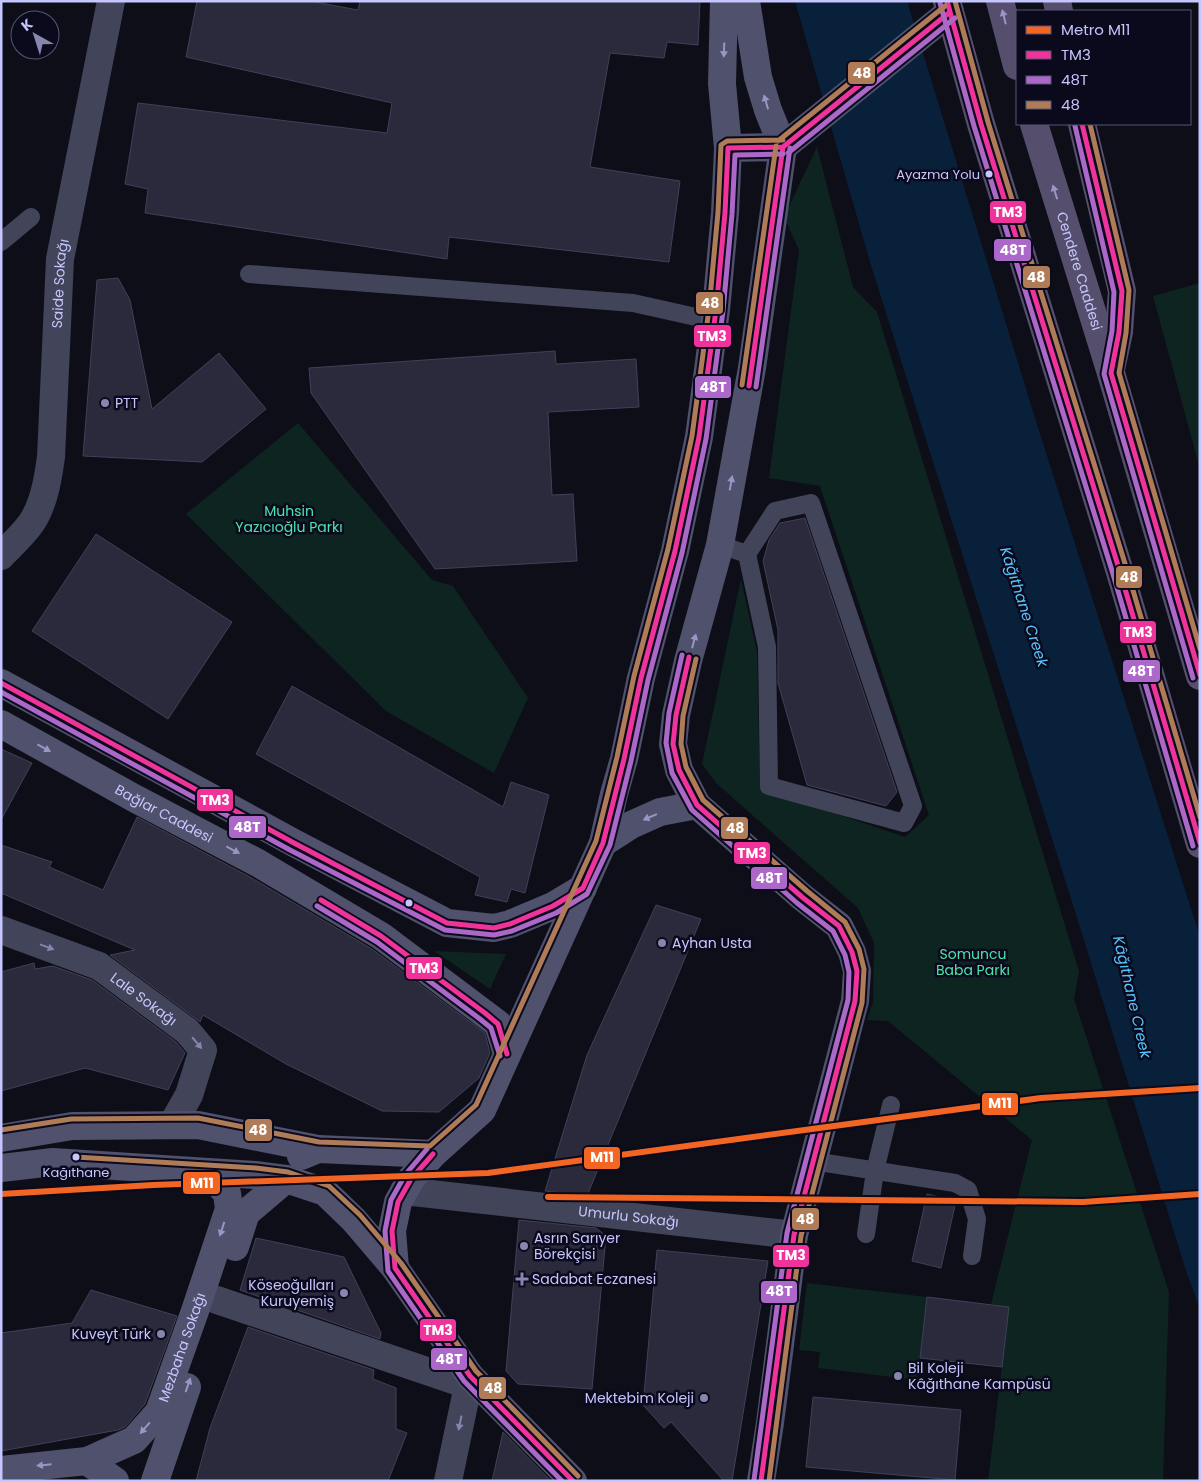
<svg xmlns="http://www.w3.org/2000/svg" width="1201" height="1482" font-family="Poppins,sans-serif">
<rect width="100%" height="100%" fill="#0e0e18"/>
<path fill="#0d2421" d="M817 147 853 287 877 312 1079 971 1074 999 1169 1292 1163 1481H988L1009 1307 991 1304 1032 1140 888 1021 867 1020 873 1002 874 943 858 908 717 784 702 764 741 579 757 652 760 788 905 837 929 815 820 486 769 478 799 250 784 217Z
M1200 283V469L1153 296Z
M298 423 432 580 453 586 528 698 494 773 386 711 186 514Z
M434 951 506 954 490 989Z
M807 1283 927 1297 917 1380 818 1368 820 1352 799 1350Z"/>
<path fill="#09203b" d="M795 1H907L1034 415 1200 937V1309L1187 1274 1079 924 870 262Z"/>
<path fill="#2b2a3c" stroke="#404058" d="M197 1H310L358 10 360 1H700L698 45 667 42 664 58 610 53 590 167 680 181 669 262 449 237 447 259 145 213 148 189 125 184 138 103 387 133 392 103 186 57Z
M118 278 130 300 152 409 219 353 266 409 202 462 83 456 97 280Z
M555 351 556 364 636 359 639 407 548 412 552 495 573 494 577 561 435 569 311 393 309 368Z
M805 518 897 792 886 806 807 785 778 683V630L763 561 769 540 780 523Z
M96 534 232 622 168 719 32 631Z
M292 686 503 807 511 782 549 795 525 893 511 889 507 902 475 895 480 877 256 754Z
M1 749 32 763 1 820Z
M137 817 250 877 372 949 485 1033 490 1053 479 1078 439 1112 382 1111 286 1064 203 1015 200 1022 110 955 135 950 1 893V845L52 862 49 867 103 890Z
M656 905 701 919 587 1196 545 1191 587 1055Z
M34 963 35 969 53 966 92 980 176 1042 185 1053 168 1090 85 1068 1 1091V972Z
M927 1194 956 1201 941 1268 912 1261Z
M519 1220 596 1228 606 1236 592 1389 518 1384 506 1371Z
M256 1238 344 1257 381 1333 380 1339 240 1290Z
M657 1250 768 1261 732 1481H724L671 1422 664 1428 643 1405Z
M91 1290 177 1316 145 1404 125 1427 118 1430 1 1451V1333L72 1323Z
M927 1297 1009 1307 1002 1367 920 1358Z
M248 1327 374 1370 373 1379 396 1388V1429L407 1433 388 1481H196L210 1428Z
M813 1397 961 1410 955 1480 806 1467Z
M503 1432 551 1481H492Z"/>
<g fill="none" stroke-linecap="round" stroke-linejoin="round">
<path stroke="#424459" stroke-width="18" d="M1 242 31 217
M249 274 633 303 714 321
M720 545 747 554 767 647 769 786 904 823 913 806 811 503 775 511 747 554
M813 1161 955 1183 968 1190 977 1219 972 1256
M866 1234 875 1171 891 1105"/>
<g stroke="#424459" stroke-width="28">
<path id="s1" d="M1 556C12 544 27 532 35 517 45 498 48 478 51 457L60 259 111 1"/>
<path id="s2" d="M1 930 99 966 187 1031 203 1050 189 1095 172 1125"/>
<path id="s3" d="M404 1191 794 1235"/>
<path d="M217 1300 468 1385"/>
<path d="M448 1481 470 1376"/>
</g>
<g stroke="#4f516d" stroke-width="28">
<path d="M746 1 758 77 768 110 783 147 752 368 720 545 688 661 676 715 673 744 679 770 697 805 802 897 839 926 852 952 857 971 855 1001 794 1235 770 1423 761 1481"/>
<path d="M783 147 950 12"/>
<path d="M728 148 783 147"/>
<path d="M1 683 294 843 447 923 494 928 510 924 553 906 583 888"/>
<path id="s4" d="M1 724 134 798 258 863 381 936 498 1024 507 1054"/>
<path d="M603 843 631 825 660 812 697 805"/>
<path d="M1 1138 72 1126 198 1125 318 1149"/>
<path d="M301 1156 318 1149 433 1154"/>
<path d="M1 1168 53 1162 255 1175 286 1179 325 1192 354 1220 395 1268 470 1376 573 1481"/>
<path d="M235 1247 246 1213 286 1179"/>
<path d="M395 1268 392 1231 398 1202 411 1179 433 1154 482 1110 603 843 614 794 624 759 641 678 675 551 699 437 716 310 725 213 728 148 722 84 724 1"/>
<path d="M87 1461 115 1481"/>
<path id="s5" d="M1 1470 87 1461 134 1440 159 1412 195 1311 229 1209 227 1193 207 1172"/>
<path d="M155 1481 187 1387"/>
</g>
<g stroke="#554e6c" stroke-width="28">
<path d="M947 1 981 124 1120 572 1200 844"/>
<path d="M1000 1 1017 66"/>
<path d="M1057 1 1059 11"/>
<path id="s6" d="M1034 124 1111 373 1200 676"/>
<path d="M1082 124 1122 291 1119 332 1111 369"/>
</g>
<defs>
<path id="bus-1" d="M947 1 981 124 1120 572 1200 843
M1082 124 1122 291 1119 332 1111 373 1200 675
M783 147 950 12
M749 386 783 147
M689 657 676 715 673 744 679 770 697 805 802 897 839 926 852 952 857 971 855 1001 794 1235 761 1481
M1 683 294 843 447 923 494 928 510 924 553 906 583 888 603 843 624 759 641 678 675 551 699 437 716 310 725 213 728 148 783 147
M321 900 381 936 485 1013 498 1024 507 1054
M433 1154 411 1179 398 1202 392 1231 395 1268 470 1376 573 1481"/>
<path id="bus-2" d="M940 3 974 126 1113 574 1193 846
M1075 126 1114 292 1112 331 1104 374 1193 678
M788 153 955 18
M756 387 790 148
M682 655 669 713 666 743 672 773 692 810 797 903 833 931 845 955 849 972 848 1000 787 1233 754 1480
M1 692 290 850 445 930 494 935 512 931 556 913 587 894 610 845 631 761 648 680 682 553 706 439 723 311 732 214 735 155 783 154
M317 906 377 942 480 1019 491 1028 500 1056
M427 1149 405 1175 391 1200 385 1231 388 1271 464 1381 562 1481"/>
<path id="bus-3" d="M955 1 988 122 1127 570 1200 817
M1090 124 1129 290 1126 333 1119 373 1200 649
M778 141 945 6
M742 385 776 146
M696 659 683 716 681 744 686 767 703 800 807 891 845 922 859 949 864 969 862 1003 801 1236 769 1481
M1 1130 71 1119 198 1118 319 1142 430 1146 476 1105 596 841 617 757 634 676 668 549 692 436 709 309 718 212 721 145 727 141 783 140
M76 1157 256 1168 288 1172 329 1186 360 1215 401 1263 476 1371 578 1476"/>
</defs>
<use href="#bus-1" stroke="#0b0a1c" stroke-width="9"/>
<use href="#bus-2" stroke="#0b0a1c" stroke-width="9"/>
<use href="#bus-3" stroke="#0b0a1c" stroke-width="9"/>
<use href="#bus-1" stroke="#ef339a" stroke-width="5"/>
<use href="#bus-2" stroke="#ac68c9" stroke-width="5"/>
<use href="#bus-3" stroke="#b07c57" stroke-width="5"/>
<defs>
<path id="metro-1" d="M1 1194 153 1185 488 1173 1041 1098 1200 1088
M548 1197 1083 1202 1200 1194"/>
</defs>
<use href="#metro-1" stroke="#0b0a1c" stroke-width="10"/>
<use href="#metro-1" stroke="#f26522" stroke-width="6"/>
</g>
<defs><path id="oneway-solid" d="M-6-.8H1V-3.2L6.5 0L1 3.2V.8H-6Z" transform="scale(1.25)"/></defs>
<g fill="#9996c4">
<use href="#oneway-solid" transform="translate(1004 17) rotate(-104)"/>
<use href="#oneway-solid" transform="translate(1055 192) rotate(-107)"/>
</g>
<g fill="#9697c5">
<use href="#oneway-solid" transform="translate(724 50) rotate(92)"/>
<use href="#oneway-solid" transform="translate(766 102) rotate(-106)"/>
<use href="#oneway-solid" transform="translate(731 483) rotate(-80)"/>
<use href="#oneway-solid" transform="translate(694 641) rotate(-75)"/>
<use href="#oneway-solid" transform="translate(44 748) rotate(29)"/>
<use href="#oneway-solid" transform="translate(650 817) rotate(157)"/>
<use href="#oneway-solid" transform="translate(233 850) rotate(28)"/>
<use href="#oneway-solid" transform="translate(222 1229) rotate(108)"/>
<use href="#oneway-solid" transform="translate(188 1385) rotate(-71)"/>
<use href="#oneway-solid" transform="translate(145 1428) rotate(131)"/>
<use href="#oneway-solid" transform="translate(44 1465) rotate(174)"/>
</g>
<g fill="#8485ac">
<use href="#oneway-solid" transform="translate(47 947) rotate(20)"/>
<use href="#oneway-solid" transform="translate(197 1043) rotate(50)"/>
<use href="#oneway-solid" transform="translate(460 1423) rotate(102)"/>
</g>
<g fill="#c6c6ff" stroke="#0b0a1c" stroke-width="2">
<circle cx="989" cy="174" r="4.5"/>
<circle cx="409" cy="903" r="4.5"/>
<circle cx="76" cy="1157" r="4.5"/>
</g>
<g fill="#8686ae" stroke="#0b0a1c" stroke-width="2">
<circle cx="105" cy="403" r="5"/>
<circle cx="662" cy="943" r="5"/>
<circle cx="524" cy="1246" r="5"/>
<path d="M519.5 1271.5h5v5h5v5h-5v5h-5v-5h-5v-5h5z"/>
<circle cx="344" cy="1293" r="5"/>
<circle cx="161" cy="1334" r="5"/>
<circle cx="898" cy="1376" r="5"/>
<circle cx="704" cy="1398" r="5"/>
</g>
<g text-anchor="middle" stroke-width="5" stroke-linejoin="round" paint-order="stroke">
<g font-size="13" fill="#c6c6ff" stroke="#0b0a1c" text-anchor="end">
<text x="980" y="179">Ayazma Yolu</text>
<text x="76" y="1177" text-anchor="middle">Kağıthane</text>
</g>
<g font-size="14" fill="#c6c6ff" stroke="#0b0a1c">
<text dy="5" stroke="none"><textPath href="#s6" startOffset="154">Cendere Caddesi</textPath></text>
<text dy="5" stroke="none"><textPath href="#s1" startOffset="288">Saide Sokağı</textPath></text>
<text dy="5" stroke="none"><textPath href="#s4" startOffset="186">Bağlar Caddesi</textPath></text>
<text dy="5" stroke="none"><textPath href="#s2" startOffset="160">Lale Sokağı</textPath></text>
<text dy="5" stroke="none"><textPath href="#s3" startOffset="226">Umurlu Sokağı</textPath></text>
<text dy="5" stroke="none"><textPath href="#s5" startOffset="244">Mezbaha Sokağı</textPath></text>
</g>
<g font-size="14" fill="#c6c6ff" stroke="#0b0a1c" text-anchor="start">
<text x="115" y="408">PTT</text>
<text x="672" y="948">Ayhan Usta</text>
<text x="534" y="1243">Asrın Sarıyer<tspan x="534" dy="16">Börekçisi</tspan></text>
<text x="532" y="1284">Sadabat Eczanesi</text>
<text x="334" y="1290" text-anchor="end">Köseoğulları<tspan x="334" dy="16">Kuruyemiş</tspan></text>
<text x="151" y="1339" text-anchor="end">Kuveyt Türk</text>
<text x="908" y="1373">Bil Koleji<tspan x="908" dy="16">Kâğıthane Kampüsü</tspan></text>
<text x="694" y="1403" text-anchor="end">Mektebim Koleji</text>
</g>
<g font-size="14" fill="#4ce4ab" stroke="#0b0a1c">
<text x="289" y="516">Muhsin<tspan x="289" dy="16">Yazıcıoğlu Parkı</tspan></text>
<text x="973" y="959">Somuncu<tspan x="973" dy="16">Baba Parkı</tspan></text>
</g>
<g font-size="15" font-style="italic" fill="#54c5ff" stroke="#0b0a1c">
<text transform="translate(1024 607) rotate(72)" y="5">Kâğıthane Creek</text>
<text transform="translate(1132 997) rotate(77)" y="5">Kâğıthane Creek</text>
</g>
</g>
<g stroke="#0b0a1c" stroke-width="2">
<rect x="847" y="61" width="29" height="24" rx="5" fill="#b07c57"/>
<rect x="989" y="200" width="38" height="24" rx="5" fill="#ef339a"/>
<rect x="993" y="238" width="39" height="24" rx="5" fill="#ac68c9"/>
<rect x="1022" y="265" width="29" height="24" rx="5" fill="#b07c57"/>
<rect x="695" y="291" width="29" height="24" rx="5" fill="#b07c57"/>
<rect x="693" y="324" width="39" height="24" rx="5" fill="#ef339a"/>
<rect x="694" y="375" width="38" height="24" rx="5" fill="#ac68c9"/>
<rect x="1115" y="565" width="28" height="24" rx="5" fill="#b07c57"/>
<rect x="1119" y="620" width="38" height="24" rx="5" fill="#ef339a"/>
<rect x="1122" y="659" width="39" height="24" rx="5" fill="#ac68c9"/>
<rect x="196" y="788" width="38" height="24" rx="5" fill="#ef339a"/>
<rect x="228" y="815" width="39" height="24" rx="5" fill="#ac68c9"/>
<rect x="720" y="816" width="29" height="24" rx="5" fill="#b07c57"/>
<rect x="733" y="841" width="38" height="24" rx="5" fill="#ef339a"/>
<rect x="750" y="866" width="38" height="24" rx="5" fill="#ac68c9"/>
<rect x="405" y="956" width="38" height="24" rx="5" fill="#ef339a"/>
<rect x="981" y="1092" width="38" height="24" rx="5" fill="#f26522"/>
<rect x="244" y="1118" width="29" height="24" rx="5" fill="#b07c57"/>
<rect x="583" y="1146" width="38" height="24" rx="5" fill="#f26522"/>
<rect x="182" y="1171" width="39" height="24" rx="5" fill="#f26522"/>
<rect x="791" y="1207" width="29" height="24" rx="5" fill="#b07c57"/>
<rect x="772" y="1244" width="38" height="24" rx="5" fill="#ef339a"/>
<rect x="760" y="1280" width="38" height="24" rx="5" fill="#ac68c9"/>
<rect x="419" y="1318" width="38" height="24" rx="5" fill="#ef339a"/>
<rect x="430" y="1347" width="38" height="24" rx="5" fill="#ac68c9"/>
<rect x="478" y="1376" width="29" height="24" rx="5" fill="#b07c57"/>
</g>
<g font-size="14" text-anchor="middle" font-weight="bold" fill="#fff">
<text x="862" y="78">48</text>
<text x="1008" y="217">TM3</text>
<text x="1013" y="255">48T</text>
<text x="1036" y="282">48</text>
<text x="710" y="308">48</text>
<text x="712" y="341">TM3</text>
<text x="713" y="392">48T</text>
<text x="1129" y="582">48</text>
<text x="1138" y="637">TM3</text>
<text x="1141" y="676">48T</text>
<text x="215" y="805">TM3</text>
<text x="247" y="832">48T</text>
<text x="735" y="833">48</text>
<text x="752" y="858">TM3</text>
<text x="769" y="883">48T</text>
<text x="424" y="973">TM3</text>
<text x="1000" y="1108">M11</text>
<text x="258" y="1135">48</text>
<text x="602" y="1162">M11</text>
<text x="202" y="1188">M11</text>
<text x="805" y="1224">48</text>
<text x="791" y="1260">TM3</text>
<text x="779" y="1296">48T</text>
<text x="438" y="1335">TM3</text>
<text x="449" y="1364">48T</text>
<text x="493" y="1393">48</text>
</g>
<rect width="1201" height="1482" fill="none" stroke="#c6c6ff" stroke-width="5"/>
<rect x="1016" y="10" width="175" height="115" fill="#0b0a1c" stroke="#565577"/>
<rect x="1026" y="26" width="25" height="8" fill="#f26522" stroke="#565577"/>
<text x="1061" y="35" font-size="15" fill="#c6c6ff">Metro M11</text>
<rect x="1026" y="51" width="25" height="8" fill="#ef339a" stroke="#565577"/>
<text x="1061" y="60" font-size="15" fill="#c6c6ff">TM3</text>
<rect x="1026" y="76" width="25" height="8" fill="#ac68c9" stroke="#565577"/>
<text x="1061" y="85" font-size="15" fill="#c6c6ff">48T</text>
<rect x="1026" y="101" width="25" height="8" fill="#b07c57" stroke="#565577"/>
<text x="1061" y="110" font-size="15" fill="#c6c6ff">48</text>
<g transform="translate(35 35) rotate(321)"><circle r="24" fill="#0b0a1c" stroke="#565577"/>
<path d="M0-4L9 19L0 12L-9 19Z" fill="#8686ae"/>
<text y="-8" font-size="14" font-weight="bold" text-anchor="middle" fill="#c6c6ff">K</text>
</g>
</svg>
